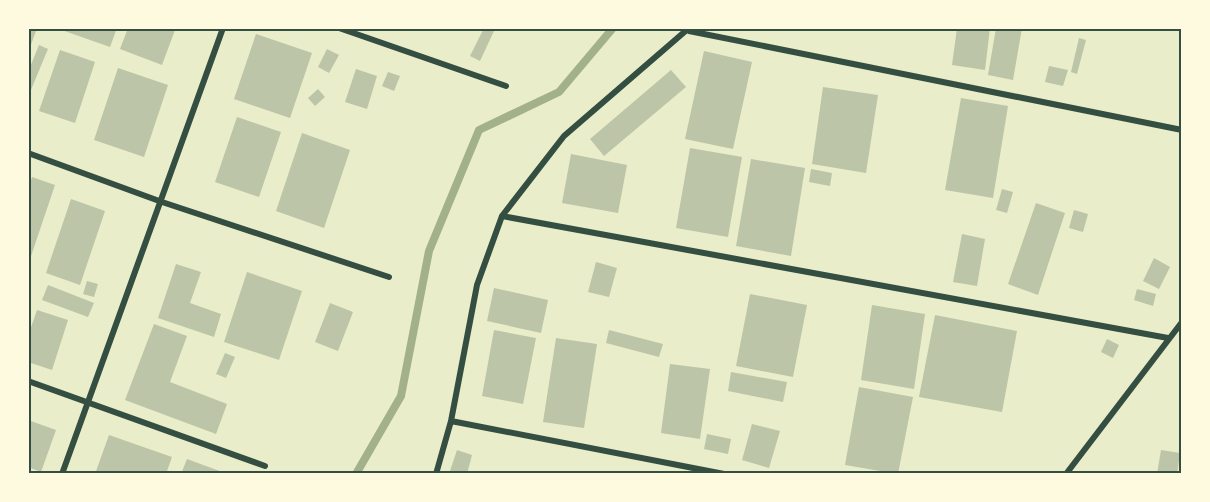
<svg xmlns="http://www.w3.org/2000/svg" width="1210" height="502" font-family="Ubuntu,sans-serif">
<rect width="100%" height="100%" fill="#e9edc9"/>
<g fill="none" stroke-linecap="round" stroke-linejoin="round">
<path stroke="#a3b18a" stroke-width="8" d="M356 474 401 396 429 251 479 130 559 92 613 28"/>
</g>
<path fill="#bcc5a7" d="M28 28 36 31 29 50H28Z
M56 28H117L110 47Z
M128 28 175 30 162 65 120 49Z
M484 28 494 31 480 61 470 56Z
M957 28H990L985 70 952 65Z
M996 28H1022L1013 80 988 75Z
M256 34 312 53 290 118 234 99Z
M1079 38 1086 40 1077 74 1071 72Z
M39 45 48 49 28 97V72Z
M327 49 339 55 329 73 318 67Z
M60 50 95 62 75 123 39 111Z
M704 51 752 62 733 149 685 139Z
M1049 66 1068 70 1063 86 1045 82Z
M118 68 168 85 144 157 94 140Z
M356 69 377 76 367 109 345 102Z
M671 70 686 87 604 156 590 139Z
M388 72 400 76 394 91 382 86Z
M823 87 878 95 866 173 812 164Z
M318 89 325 97 315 106 308 98Z
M961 98 1008 106 993 198 945 190Z
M237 117 281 132 259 197 215 182Z
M302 133 350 150 324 228 276 211Z
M690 148 742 157 728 237 676 228Z
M571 154 627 165 618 213 562 203Z
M751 159 805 168 791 256 736 246Z
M811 169 832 173 830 186 809 182Z
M32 177 55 185 29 262 28 189Z
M1002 189 1013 192 1007 213 996 210Z
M71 199 105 211 80 285 46 273Z
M1036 203 1065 213 1038 295 1008 284Z
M1074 210 1088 214 1083 232 1069 228Z
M962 234 985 239 977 286 953 282Z
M1154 258 1170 267 1159 289 1143 281Z
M596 262 617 268 609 297 588 292Z
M176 264 201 272 190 303 221 314 214 337 158 318Z
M247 272 302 291 279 360 224 342Z
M87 281 98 284 94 297 83 294Z
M48 285 94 303 88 317 42 300Z
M494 288 548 300 541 333 487 321Z
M1137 289 1156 294 1153 306 1134 300Z
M750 294 807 305 793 377 736 366Z
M330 303 353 312 338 351 315 342Z
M872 305 925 314 914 389 861 380Z
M37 310 68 320 52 370 28 362V336Z
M935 315 1017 331 1002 412 919 397Z
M154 324 187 336 170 382 227 404 216 434 125 400Z
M494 330 536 338 523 404 482 396Z
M609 330 663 344 659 357 606 343Z
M556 338 597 344 584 428 543 422Z
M1107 339 1119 345 1113 358 1101 352Z
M225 353 235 357 226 378 216 374Z
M670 364 710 369 700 439 661 433Z
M731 372 787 382 783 402 728 391Z
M859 387 913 397 898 474 845 465Z
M28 420 56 430 41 472 28 467Z
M752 424 780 431 769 468 742 460Z
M707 434 731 439 728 454 704 449Z
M109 435 172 457 166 474H95Z
M457 450 472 455 467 474H449Z
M1161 450 1180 453 1177 474H1157Z
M187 459 225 473V474H181Z"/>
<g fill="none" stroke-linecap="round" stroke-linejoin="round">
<path stroke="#344e41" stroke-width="6" d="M339 28 506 86
M689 31 1182 130
M28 153 162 202 389 277
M502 216 1168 338
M28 381 265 466
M451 421 724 474
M62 474 223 28
M436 474 451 421 477 285 502 216 564 136 689 28
M1066 474 1182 322"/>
</g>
<rect width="1210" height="502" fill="none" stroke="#fefae0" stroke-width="60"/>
<rect x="30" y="30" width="1150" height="442" fill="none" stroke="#344e41" stroke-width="2"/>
</svg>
